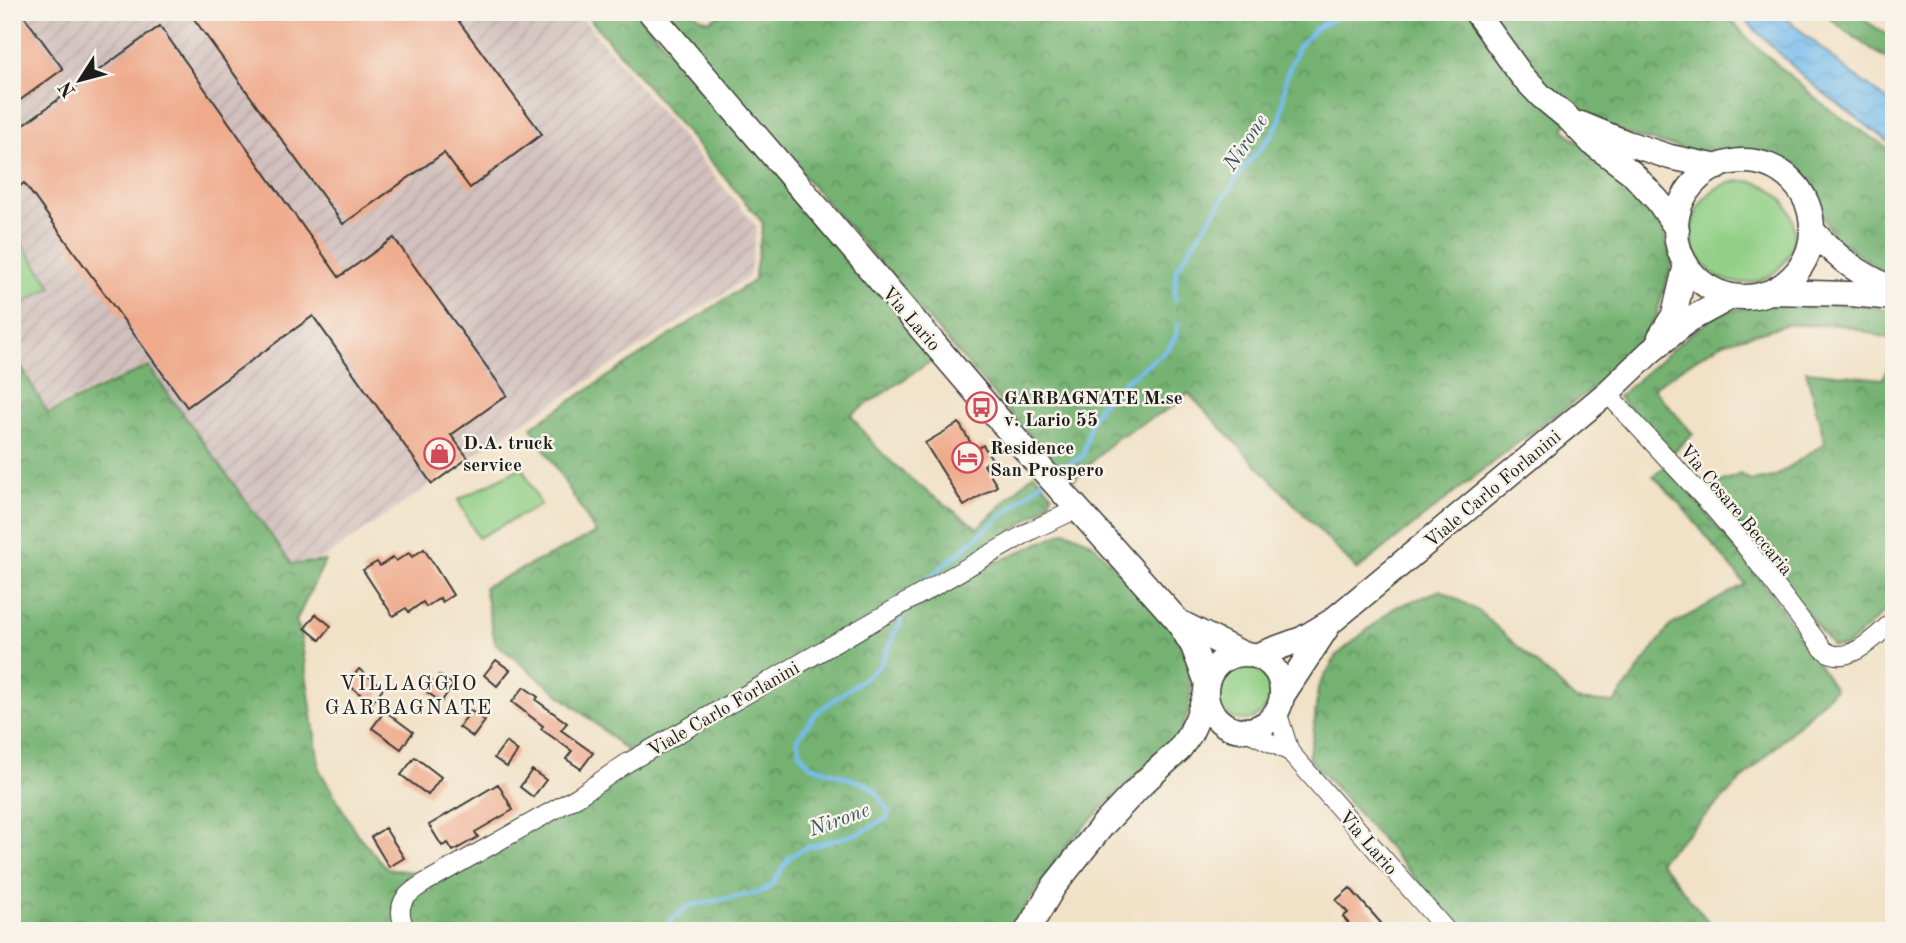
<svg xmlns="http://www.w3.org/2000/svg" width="1906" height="943" font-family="'Old Standard TT',serif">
<defs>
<pattern id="industrial-furrows" width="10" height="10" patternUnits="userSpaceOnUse" patternTransform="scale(1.75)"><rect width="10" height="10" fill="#d1c0bd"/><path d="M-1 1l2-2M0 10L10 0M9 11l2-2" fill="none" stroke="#b3a4a2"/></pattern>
<pattern id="forest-crowns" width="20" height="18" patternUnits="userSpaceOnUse" patternTransform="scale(1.75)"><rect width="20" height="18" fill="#74b272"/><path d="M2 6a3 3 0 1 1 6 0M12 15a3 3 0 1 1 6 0" fill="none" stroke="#5e905d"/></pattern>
<pattern id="water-waves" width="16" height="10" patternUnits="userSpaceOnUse" patternTransform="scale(1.75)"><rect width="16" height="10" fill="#76bdee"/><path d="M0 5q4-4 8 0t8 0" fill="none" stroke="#66a2cc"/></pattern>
</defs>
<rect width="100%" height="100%" fill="#f7f3e8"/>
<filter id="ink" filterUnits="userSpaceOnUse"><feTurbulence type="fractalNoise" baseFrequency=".0143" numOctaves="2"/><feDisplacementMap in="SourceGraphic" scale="14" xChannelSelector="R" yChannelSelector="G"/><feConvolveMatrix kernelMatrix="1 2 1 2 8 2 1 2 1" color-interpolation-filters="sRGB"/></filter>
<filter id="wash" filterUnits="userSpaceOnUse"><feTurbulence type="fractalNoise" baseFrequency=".00686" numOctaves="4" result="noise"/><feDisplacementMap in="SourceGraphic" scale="28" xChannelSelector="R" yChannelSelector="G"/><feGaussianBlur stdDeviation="1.57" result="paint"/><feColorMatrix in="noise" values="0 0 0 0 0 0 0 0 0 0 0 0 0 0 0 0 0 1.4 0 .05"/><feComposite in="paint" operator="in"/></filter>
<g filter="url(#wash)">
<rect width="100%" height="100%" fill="#f1e1c6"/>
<path fill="url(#industrial-furrows)" d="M12 12H577L757 227 749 277 468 458 326 557 293 563 148 364 48 410 12 346Z"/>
<path fill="#90cf85" stroke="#567650" stroke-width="2" d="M1692 232a51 51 0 1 1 102 0a51 51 0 1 1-102 0Z
M15 234 52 287 18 306 15 313 12 314V236Z
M522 467 541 505 478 538 458 500Z
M1216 693a27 27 0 1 1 54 0a27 27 0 1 1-54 0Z"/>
<path fill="url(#forest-crowns)" stroke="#486747" stroke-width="2" d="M584 12H636L851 255 937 357 851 415C883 464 932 495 978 528L1034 473 1052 494 1048 505 985 551 993 564 1066 531 1091 542 1173 630 1188 660 1191 688 1188 712 1180 735 1121 789 1071 840 1029 901 1011 931H12V350L48 413 148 366 292 564 325 561 296 621 300 630 320 771 357 834 387 869 451 876 625 769 628 752 596 724 495 643 484 587 596 533 531 427 754 280 763 223Z
M661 12H695L699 17 708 21 726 12H1724L1751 42 1827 108 1894 152V277L1884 274 1833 236 1799 174 1780 163 1750 153 1721 158 1620 133 1577 108 1563 129 1614 170 1661 225 1672 262 1652 331 1596 386 1512 447 1357 570 1188 393 1174 406 1115 439 1068 486 1031 437Z
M1823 12H1853L1894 40V64L1844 30Z
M1768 302 1865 305 1894 311V340L1842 325H1785L1723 343 1689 363 1653 388 1693 434 1672 453 1618 397 1687 336 1719 314Z
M1894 350V603L1846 647 1832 646 1745 533 1703 489 1741 474 1751 481 1774 477 1825 443 1806 371 1883 379Z
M1667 465 1770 592 1835 689 1659 861 1716 931H1462L1308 757 1313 737 1318 688 1337 655 1394 608 1441 590 1480 612 1576 700 1614 703 1670 626 1745 584 1681 505 1653 476Z"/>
<path fill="url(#water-waves)" stroke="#496c85" stroke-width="2" d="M1737 12H1779L1847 70 1894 105V146L1809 82Z"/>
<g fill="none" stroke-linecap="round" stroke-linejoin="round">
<path stroke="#76bdee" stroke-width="4.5" d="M1175 300 1176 270 1245 166 1272 135 1281 118 1286 77 1298 47 1316 28 1347 12
M1056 472 1083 456 1091 420 1100 405 1124 382 1168 349 1176 336 1178 324
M922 584 1043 481
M664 931 670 921 688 906 760 892 771 886 789 858 802 849 860 833 887 818 889 811 875 791 866 784 810 765 801 755 797 739 816 713 879 667 902 619"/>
</g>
<g id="blocks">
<path fill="#efaa8c" d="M12 12H21L63 69 12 106Z
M189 12H452L542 134 470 188 444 153 343 224Z
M160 26 339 277 394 238 507 395 451 435 468 458 432 484 313 316 187 407 24 183 12 192V133Z
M959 423 975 450 983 445 992 459 984 465 997 486 964 506 925 443Z
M424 549 453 595 442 602 440 598 426 607 423 602 409 612 406 608 393 616 363 570 377 562 380 566 393 557 396 561 409 553 412 557Z
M316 614 331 626 320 640 305 628Z
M496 660 510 670 497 686 484 675Z
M359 669 383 688 372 703 347 684Z
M439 675 453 685 441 702 427 692Z
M524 687 538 697 536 700 567 723 561 730 593 753 581 769 566 759 572 751 541 729 543 726 512 702Z
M385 711 413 732 401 749 372 728Z
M471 711 485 721 473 737 459 727Z
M506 742 518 751 507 767 494 758Z
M415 757 441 777 428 795 401 775Z
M532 770 546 780 533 797 520 787Z
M498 784 513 810 475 832 478 837 453 851 448 843 442 846 429 825Z
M385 828 404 858 389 867 371 837Z
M1350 888 1381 923 1373 931H1355L1343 917 1348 913 1336 900Z"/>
</g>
</g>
<g filter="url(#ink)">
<use href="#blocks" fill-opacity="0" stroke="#3c3a36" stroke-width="2"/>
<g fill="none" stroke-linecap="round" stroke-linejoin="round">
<defs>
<path id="street" d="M1607 393 1714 509 1743 543 1823 649C1846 669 1877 636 1894 620
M1277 711 1290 752
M1246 731 1290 752 1447 931
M406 931C394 905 403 896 426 882L577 797 627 763 1032 530 1077 509"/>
<path id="secondary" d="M650 12 1033 459 1177 620 1193 646 1207 683
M1476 12 1522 76 1541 96 1568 118 1592 143 1632 173 1658 201 1677 229
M1581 124 1627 143 1670 157 1718 167
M1676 229a68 68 0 1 1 136 0a68 68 0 1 1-136 0Z
M1812 230C1840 261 1857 272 1894 290
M1770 292 1850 294 1894 298
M1660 337 1674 315 1686 264
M1181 623 1243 654
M1206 692a38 38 0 1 1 76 0a38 38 0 1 1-76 0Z
M1255 656 1302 639 1332 621 1607 393 1650 352 1689 320 1733 296
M1282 696 1328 626
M1027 931 1054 886 1102 826 1144 782 1178 751 1190 734 1197 719 1206 693"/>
</defs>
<use href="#street" stroke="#3c3a36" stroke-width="20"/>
<use href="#secondary" stroke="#3c3a36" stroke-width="27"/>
<use href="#street" stroke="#fff" stroke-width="18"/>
<use href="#secondary" stroke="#fff" stroke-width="24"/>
</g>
</g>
<defs>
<symbol id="bus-ring" viewBox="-11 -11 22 22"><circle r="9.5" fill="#f7f3e8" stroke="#d1495b" stroke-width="1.5"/><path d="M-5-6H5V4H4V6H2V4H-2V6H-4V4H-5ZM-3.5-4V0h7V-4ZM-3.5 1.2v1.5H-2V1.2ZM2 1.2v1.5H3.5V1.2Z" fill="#d1495b"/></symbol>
<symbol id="shop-ring" viewBox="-11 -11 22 22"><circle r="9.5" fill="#f7f3e8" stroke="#d1495b" stroke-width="1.5"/><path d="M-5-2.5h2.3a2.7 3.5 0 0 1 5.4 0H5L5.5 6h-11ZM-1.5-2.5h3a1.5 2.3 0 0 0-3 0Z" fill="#d1495b"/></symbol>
<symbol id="hotel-ring" viewBox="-11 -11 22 22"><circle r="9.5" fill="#f7f3e8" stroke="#d1495b" stroke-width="1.5"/><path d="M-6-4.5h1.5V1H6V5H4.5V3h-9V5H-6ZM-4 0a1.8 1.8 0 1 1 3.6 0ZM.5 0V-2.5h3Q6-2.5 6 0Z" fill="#d1495b"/></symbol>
</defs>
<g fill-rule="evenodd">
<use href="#bus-ring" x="964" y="390" width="35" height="35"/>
<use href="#shop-ring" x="422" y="436" width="35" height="35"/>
<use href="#hotel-ring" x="950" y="440" width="35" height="35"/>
</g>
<g text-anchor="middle" stroke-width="5" stroke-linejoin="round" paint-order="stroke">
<g font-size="19" fill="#1c1c1c" stroke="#f7f3e8">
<text transform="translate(912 318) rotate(49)" y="7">Via Lario</text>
<text transform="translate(1492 488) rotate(-40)" y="7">Viale Carlo Forlanini</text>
<text transform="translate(1737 509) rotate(50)" y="7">Via Cesare Beccaria</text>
<text transform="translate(723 708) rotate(-30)" y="7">Viale Carlo Forlanini</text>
<text transform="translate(1369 842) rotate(49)" y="7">Via Lario</text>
</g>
<g font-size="19" font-weight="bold" fill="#1c1c1c" stroke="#f7f3e8" text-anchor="start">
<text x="1004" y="404">GARBAGNATE M.se<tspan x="1004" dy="22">v. Lario 55</tspan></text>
<text x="463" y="449">D.A. truck<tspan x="463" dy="22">service</tspan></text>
<text x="990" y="454">Residence<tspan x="990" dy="22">San Prospero</tspan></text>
</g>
<g font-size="21" font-style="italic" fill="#3c5466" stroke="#f7f3e8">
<text transform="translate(1245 142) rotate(-56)" y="7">Nirone</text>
<text transform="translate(839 819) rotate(-20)" y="7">Nirone</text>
</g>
<g font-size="21" letter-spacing="2" fill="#1c1c1c" stroke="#f7f3e8">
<text x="409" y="690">VILLAGGIO<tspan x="409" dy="24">GARBAGNATE</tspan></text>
</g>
</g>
<rect width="1906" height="943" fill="none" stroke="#f7f3e8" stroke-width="42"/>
<g transform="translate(80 80) rotate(234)" stroke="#f7f3e8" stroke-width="5" paint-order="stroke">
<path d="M0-5L12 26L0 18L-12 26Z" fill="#1c1c1c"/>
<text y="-10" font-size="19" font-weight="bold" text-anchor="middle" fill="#1c1c1c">N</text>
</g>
</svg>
